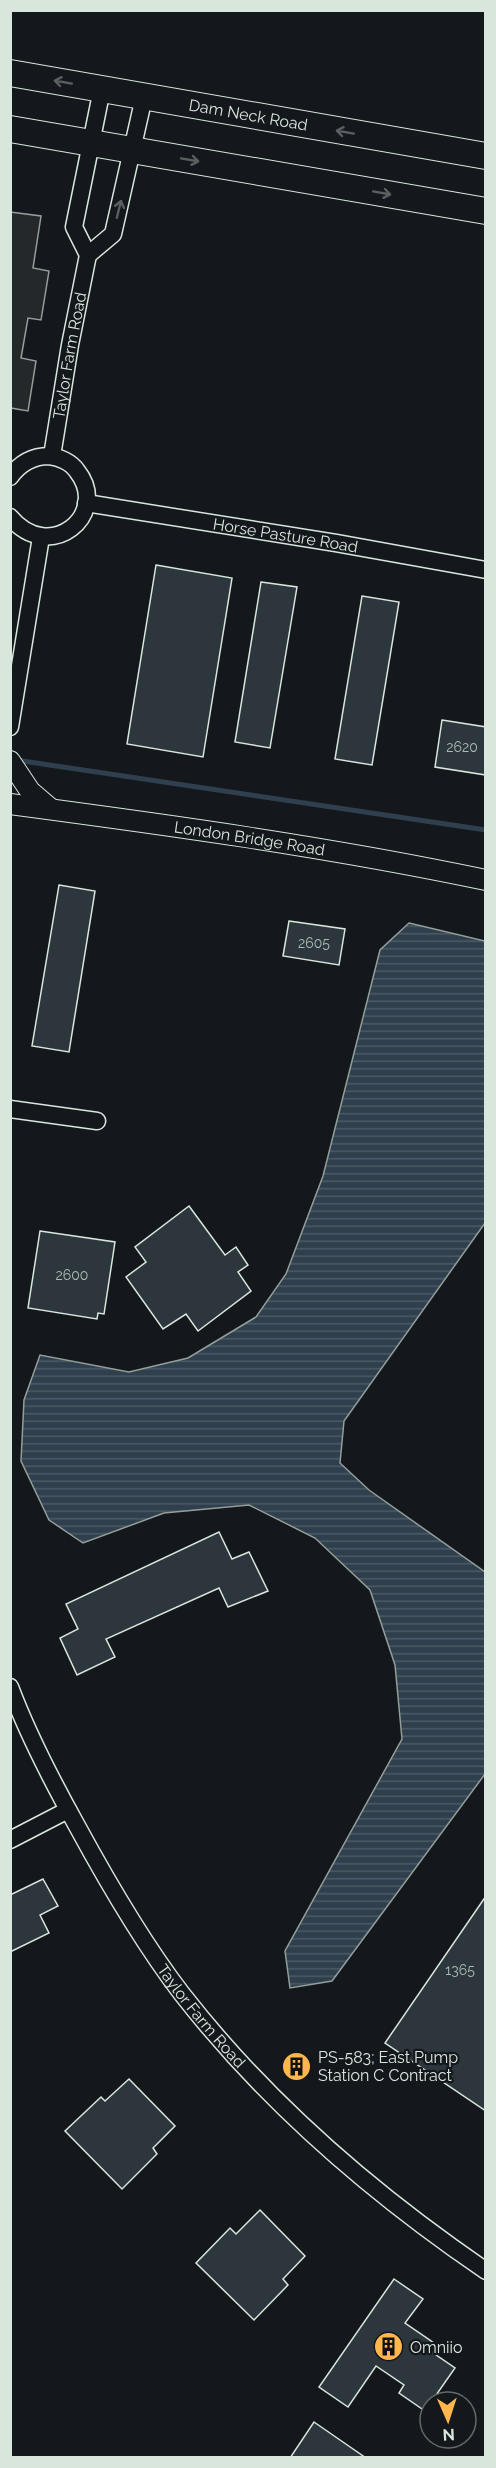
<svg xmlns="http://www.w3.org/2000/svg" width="496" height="2468" font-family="Raleway,sans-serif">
<defs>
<pattern id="water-rules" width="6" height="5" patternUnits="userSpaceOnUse" patternTransform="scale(1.5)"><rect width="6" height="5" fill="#2f3f4d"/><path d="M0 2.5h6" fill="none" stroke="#4c5b66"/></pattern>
</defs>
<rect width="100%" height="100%" fill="#14181c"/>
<path fill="#24282b" stroke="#939e99" stroke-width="1.5" d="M10 212 41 216 33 268 49 271 41 320 28 318 21 358 36 361 28 411 11 408Z"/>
<path fill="url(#water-rules)" stroke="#939e99" stroke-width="1.5" d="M409 923 485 941V1223L344 1421 340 1463 369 1490 485 1572V1774L332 1981 290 1988 285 1951 402 1739 395 1665 370 1590 315 1538 249 1505 164 1513 83 1543 49 1520 21 1461 24 1400 40 1355 129 1372 188 1358 256 1317 286 1274 323 1176 380 950Z"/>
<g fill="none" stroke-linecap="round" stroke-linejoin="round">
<path stroke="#2f3f4d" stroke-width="5" d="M16 760 486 830"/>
</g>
<path fill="#2c363c" stroke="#d8e6dc" stroke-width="1.5" d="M156 565 232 578 203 757 127 744Z
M261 582 297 587 270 748 235 742Z
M362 596 399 602 372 765 335 759Z
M442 720 486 727V775L435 767Z
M59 885 95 891 69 1052 32 1046Z
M289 921 345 929 339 965 283 956Z
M189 1206 225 1255 236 1247 248 1265 238 1272 251 1291 198 1331 186 1314 163 1329 126 1277 146 1262 135 1247Z
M40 1231 115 1242 104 1314 98 1313 97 1319 28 1308Z
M219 1532 232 1559 249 1552 268 1591 228 1607 219 1588 106 1639 115 1657 77 1675 60 1638 78 1629 66 1604Z
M43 1879 58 1906 40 1915 49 1933 10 1952V1895Z
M486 1896V2111L385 2043Z
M297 2057 306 2066 297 2075 288 2066Z
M129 2079 175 2126 153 2148 157 2154 122 2189 65 2131 101 2097 105 2101Z
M260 2210 305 2256 283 2279 288 2285 254 2320 196 2263 230 2228 236 2234Z
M394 2279 423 2299 405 2323 434 2343 429 2350 455 2368 425 2411 399 2393 404 2385 376 2366 348 2407 319 2387Z
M314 2422 366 2458H290Z"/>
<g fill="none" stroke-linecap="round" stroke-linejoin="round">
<defs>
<g id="minor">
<path d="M88 255 113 234 144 97"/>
<path id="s1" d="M52 456 70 345 88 255 74 227 102 89"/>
<path d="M10 477C20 463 32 456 49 456 59 457 71 462 77 471 111 514 50 565 10 517"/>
<path id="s2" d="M86 503 336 543 486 570"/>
<path d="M10 727 41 537"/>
<path d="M10 1109 97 1121"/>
<path id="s3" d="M10 1687C28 1735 52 1781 77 1826 108 1883 142 1942 182 1994 267 2103 373 2194 486 2271"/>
<path d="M10 1840 68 1810"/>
</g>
<g id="tertiary">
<path d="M10 761 30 791 51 809"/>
<path id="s4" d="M10 804C169 825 329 847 486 880"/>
</g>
<g id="primary">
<path id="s5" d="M10 73 486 156"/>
<path d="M10 129 486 211"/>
</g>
</defs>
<use href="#minor" stroke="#d8e6dc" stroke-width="19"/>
<use href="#tertiary" stroke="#d8e6dc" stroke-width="22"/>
<use href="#primary" stroke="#d8e6dc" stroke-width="28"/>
<use href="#minor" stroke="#14181c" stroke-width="16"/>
<use href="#tertiary" stroke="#14181c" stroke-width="20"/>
<use href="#primary" stroke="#14181c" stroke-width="26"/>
</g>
<defs><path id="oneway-shaft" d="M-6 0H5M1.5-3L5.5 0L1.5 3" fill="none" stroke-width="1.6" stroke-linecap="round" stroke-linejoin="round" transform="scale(1.5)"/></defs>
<g stroke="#59605f">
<use href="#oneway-shaft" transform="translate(63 82) rotate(-170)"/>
<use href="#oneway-shaft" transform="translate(345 132) rotate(-170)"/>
<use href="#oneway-shaft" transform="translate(190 160) rotate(10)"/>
<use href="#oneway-shaft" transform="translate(382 193) rotate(10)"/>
<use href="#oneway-shaft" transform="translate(119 209) rotate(-76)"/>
</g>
<defs>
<symbol id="building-disc" viewBox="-11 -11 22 22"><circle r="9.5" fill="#ffb74d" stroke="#14181c"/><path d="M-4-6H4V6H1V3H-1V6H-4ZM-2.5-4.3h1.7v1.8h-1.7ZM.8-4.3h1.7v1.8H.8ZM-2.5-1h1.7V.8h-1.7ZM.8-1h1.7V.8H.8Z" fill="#111"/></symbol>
</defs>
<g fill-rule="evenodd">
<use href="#building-disc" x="280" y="2050" width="33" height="33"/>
<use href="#building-disc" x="372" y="2330" width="33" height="33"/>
</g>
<g text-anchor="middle" stroke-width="4.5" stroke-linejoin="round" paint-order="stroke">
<g font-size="14" fill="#adbab4">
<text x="462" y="752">2620</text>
<text x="314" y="948">2605</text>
<text x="72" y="1280">2600</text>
<text x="460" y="1975">1365</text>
</g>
<g font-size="16" fill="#d8e6dc" stroke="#14181c">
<text dy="6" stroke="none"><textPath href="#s5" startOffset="242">Dam Neck Road</textPath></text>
<text dy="6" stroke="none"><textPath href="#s1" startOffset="102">Taylor Farm Road</textPath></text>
<text dy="6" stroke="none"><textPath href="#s2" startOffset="202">Horse Pasture Road</textPath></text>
<text dy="6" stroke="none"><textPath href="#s4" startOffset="242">London Bridge Road</textPath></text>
<text dy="6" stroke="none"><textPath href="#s3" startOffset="382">Taylor Farm Road</textPath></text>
</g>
<g font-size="16" fill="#d8e6dc" stroke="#14181c" text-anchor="start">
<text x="318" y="2063">PS-583; East Pump<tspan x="318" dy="18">Station C Contract</tspan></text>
<text x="410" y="2353">Omniio</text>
</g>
</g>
<rect width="496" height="2468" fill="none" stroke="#d8e6dc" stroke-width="24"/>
<g transform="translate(448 2420) rotate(177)"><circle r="28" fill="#14181c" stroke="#626a69" stroke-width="1.5"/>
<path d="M0-4.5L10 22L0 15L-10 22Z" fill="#ffb74d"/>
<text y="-9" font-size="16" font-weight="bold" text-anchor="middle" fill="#d8e6dc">N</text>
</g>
</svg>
